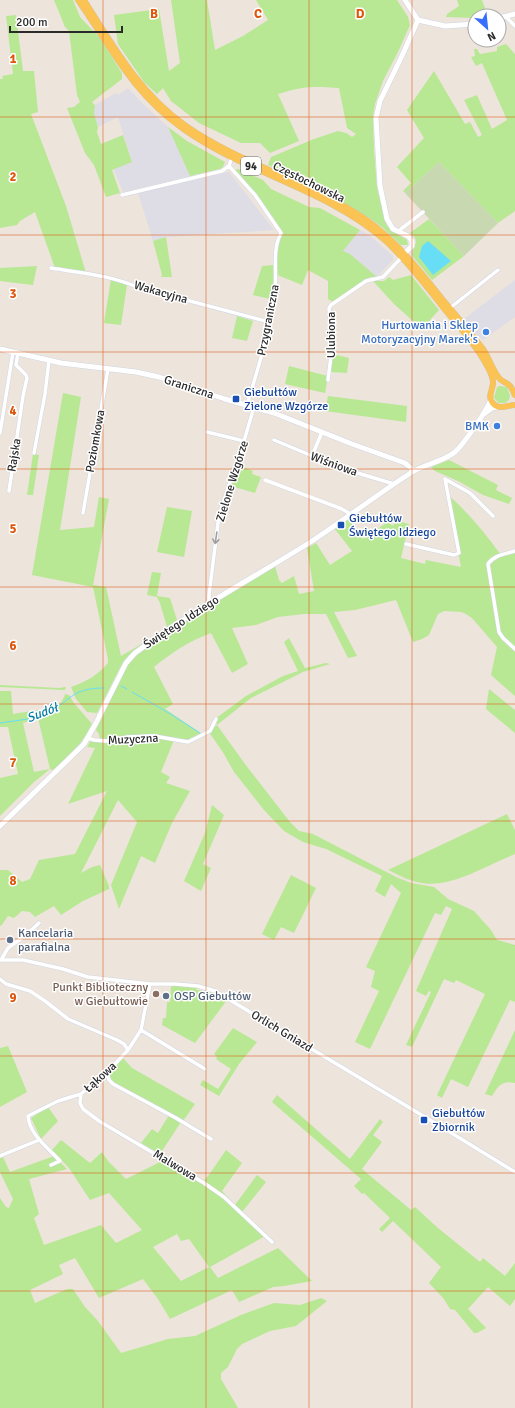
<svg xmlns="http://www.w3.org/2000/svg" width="515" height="1408" font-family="Signika,sans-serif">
<rect width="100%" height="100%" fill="#ede4db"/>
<path fill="#dedce5" d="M128 88 142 103 168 127 190 176 123 192 113 168 132 162 118 117 98 127 94 113 95 105 116 93 118 95Z
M229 172 274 230 166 237 153 241 138 193Z
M360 230 369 235 393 256V260L377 277 350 254 343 251Z
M515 280V317L483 340 476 334 464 319Z"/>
<path fill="#b8e894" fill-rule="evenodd" d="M54 0H73L80 17 99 37 122 73V79L92 102 95 105 94 113 98 127 97 132 101 144 123 135 132 162 112 170 120 193 106 197 94 165 85 153 67 108 74 107 80 102 77 95 69 31 65 27Z
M171 0H207L215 50 243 36 268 20 256 0H397L408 17 410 25 398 52 383 81 375 104 373 116 374 149 377 187 386 224 391 230 407 240 408 245H401L383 228 371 219 338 200 327 188 302 174H288L268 165 271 157 314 139 338 131 346 133 352 137 356 134 347 128 339 88C314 86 303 86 278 94L299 141 270 153 260 143H241L199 123 171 101 163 88 157 94 144 82 118 44 114 15 159 9 169 71 180 63Z
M457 0H482L488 16H475V18L446 17 447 14 459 6Z
M16 15 23 71H34L38 112 31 114 66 206 86 273 55 268 35 212 20 221 17 225 0 228V79H3L2 76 13 74 6 16Z
M506 44 515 54V211L498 223 439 162 405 193 403 191 411 183 397 167 424 138 407 110 434 71 465 124 470 122 478 137 482 135 464 100 477 95 492 129 507 120 482 63 476 66 471 57 475 56 474 49H477L480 54 497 51V47Z
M168 127 187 141 225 162 223 167 220 169 190 176Z
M238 169 263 180 271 189 309 207 320 208 360 230 343 251 350 254 377 277H370L366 280 333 302 328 299V281L308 270 302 285 275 274C274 282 275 292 270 299L253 295 262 266 274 265V252L283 232 256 193 232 171Z
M429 219 464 256 432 280 413 257C410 247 423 242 410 233Z
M166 237 172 277H161L162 275 153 241Z
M37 266 33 285 0 281V268Z
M411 275 439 310 422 329 394 304 373 281H384L389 277 393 280Z
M111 279 127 285 121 325 104 323Z
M237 316 253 321 247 341 232 338Z
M333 354 349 358 347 373 331 372Z
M289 366 328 376 325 393 285 384Z
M500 386 507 387 510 396 509 400 505 403H499L494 398 497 387Z
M63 393 81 397 60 530 94 527 99 497 109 499 93 585 106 587 121 656 145 642 129 655 123 662 97 713 87 712 76 699 71 687C86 682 98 675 108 663V659L93 587 32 575Z
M328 396 407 406 406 422 325 411Z
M33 454 39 455 33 495H27Z
M449 460 498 485 496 490 512 498 509 504 483 495 458 481 435 471 431 467Z
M238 465 253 471 252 474 261 477 255 493 231 486Z
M447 494C468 512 485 533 501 555L515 552V696L491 675 497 647 472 618 466 614 461 612 444 611 438 614 429 635 422 639 413 642 396 600 355 610 334 612 357 656 348 658 326 614H304L278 617 256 625 232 628 248 664 232 673 211 633C187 642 173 652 154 667L173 704 165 709 202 734 190 740 142 735 126 736 110 740H100L99 734 96 730 129 662 136 655 210 605 275 566 279 580 282 583 294 576 299 594 314 591 307 548 316 543 330 565 352 551 334 528 348 519 363 539 389 521 392 526 398 521 409 524 401 558 425 564 426 560 461 567Z
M167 507 192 511 184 557 157 552Z
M152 572 161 573 157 596 170 598 177 620 167 627 160 603 157 597 147 595Z
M289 638 305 668 326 663 330 664 303 672 251 698 217 725 245 764 290 822 299 831 313 834 396 877 411 883 434 887 448 899 474 911 491 930 497 940 515 945V1002L510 1000 468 1087 451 1079 442 1098 437 1095 485 994 456 980 454 983 444 979 412 1047 406 1045 431 992 429 991 426 996 416 991 452 909 446 906 441 915 435 913 370 1049 355 1042 379 991 371 987 375 971 366 967 401 893 391 884 385 897 375 891 382 876 326 849 303 842 284 831 264 810 234 772 224 754 209 732 217 725 215 719 246 696 283 676 298 671 284 642Z
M0 685 59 688 66 687 65 690 0 687Z
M489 689 515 710V733L486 709Z
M0 691H11L13 714C21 713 28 711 35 711 38 710 41 711 45 711 54 711 63 703 65 694L69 695 74 703 92 724C82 744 70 755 53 770L50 769 34 782 0 816V778L18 774 8 727H0ZM38 718 50 769 34 772 23 723Z
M157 737 174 740 161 772 170 777 166 783 190 791 172 823 155 863 141 856 119 909 111 885 137 822 118 800 81 873 92 867 100 865 109 886V889L83 901 61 915 54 906 35 917 30 912 22 911 14 918 8 916 1 926 0 925V870H8L22 882 30 879 39 860 75 854 107 791 68 804 95 748 87 747 91 740Z
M212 805 224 815 203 864 211 868 201 891 184 881 205 833Z
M507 814 515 830V854L506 858C480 869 446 890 417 882 407 880 397 874 388 870Z
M291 875 316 888 294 933 281 927 274 940 262 934Z
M173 985 197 988 196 990 211 991 227 1000 195 1043 162 1025 163 1018H166L167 1002H170L171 987Z
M233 1028 257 1042 239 1064 219 1096 200 1085 203 1080 218 1089 231 1069 216 1059 217 1057 214 1054Z
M515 1030V1083C502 1080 498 1086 492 1096L485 1094Z
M8 1046 27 1092 0 1107V1048Z
M123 1058 132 1068 195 1104 183 1121 115 1084 110 1079 108 1072Z
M277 1095 350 1159 380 1119 383 1122 373 1135 382 1142 362 1169 411 1210 415 1207 438 1228 480 1262 483 1258 505 1276 515 1263V1299L510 1306 488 1287 468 1309 486 1328 477 1333H474L455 1310 450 1309 444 1299 429 1283 441 1267 393 1221 382 1232 379 1229 390 1218 364 1193 362 1194 354 1186 361 1179 272 1102Z
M48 1107 58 1121 41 1139 31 1118Z
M169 1115 181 1122 160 1154 141 1143 152 1129 158 1133Z
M61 1140 90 1163 102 1152 108 1161 126 1179 162 1161 165 1157 204 1181 211 1172 226 1150 242 1163 222 1191 235 1205 257 1175 266 1182 242 1212 267 1235 210 1267 218 1278 278 1248 312 1281 284 1286 273 1287 239 1302 232 1290 170 1319 158 1299 143 1279 99 1298 75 1258 59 1265 63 1274 30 1290 35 1303 67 1289H73L85 1307 98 1321 121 1353 168 1339 195 1336 241 1315 274 1303 300 1305 321 1298 327 1301 296 1326 270 1331 242 1344 237 1349 228 1367 221 1373V1379L238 1408H0V1198L6 1207 9 1208 13 1199 0 1172V1158L3 1157 10 1172 54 1156 67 1169 29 1179 39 1214 34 1218 44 1245 101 1225 116 1243 142 1230 109 1193 90 1200 69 1168 52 1150ZM177 1234 181 1241 189 1239 209 1267 181 1281 153 1247Z"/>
<path fill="#c8d8b1" d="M439 162 498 223 464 256 405 193Z"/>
<path fill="#67def6" d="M428 241 451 261 433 275 419 257 422 246Z"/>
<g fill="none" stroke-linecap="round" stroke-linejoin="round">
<path stroke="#67def6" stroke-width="1" d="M121 686 127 689
M132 692 169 713 200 733
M0 723 28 719 35 712C56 714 61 702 77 693 86 689 94 688 104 688"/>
<defs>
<path id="street" d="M506 17 515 26
M229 166 255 195 281 233C272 250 277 269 275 288 272 328 258 367 247 405
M122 195 222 171 229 166 232 157
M399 232 401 229 423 212
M51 268C80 273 110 275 137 287L269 322
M450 308 498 270
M328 380 332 348 329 308 331 305 366 281 383 277 402 257
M207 432 244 441
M0 433 13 352
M274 440 341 468 394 484
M34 453 45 394 49 360
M312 456 322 432
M445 479 470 493 493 516
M265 480 342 509 352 515
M9 491 23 396 27 378 26 375 16 365 18 353
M83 513 108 369
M406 544 454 555 459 553 445 479
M515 551C505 554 494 555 488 564L499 632 503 638 515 649
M209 603V595L219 515 244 441 254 407
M88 738 94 740 106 741 128 737 154 736 188 742 210 731 216 719
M0 960H23L63 969 88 977 150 984H175L198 986 215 991 440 1126 515 1172
M1 960 8 948 26 935 39 923
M0 979 6 984 30 991 45 1001 68 1019 117 1040 124 1044 128 1050
M141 1030 205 1069
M107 1072 109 1080 113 1084 176 1118 211 1139
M81 1094 80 1103 83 1109 99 1121 204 1183 224 1197 272 1242
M0 1156 39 1140
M51 1165 60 1161C48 1148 29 1134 28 1116L58 1101 81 1094 113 1066 128 1050 141 1030 150 984"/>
<path id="secondary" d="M405 0 418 20
M499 18 515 14
M418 20 445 26 475 24
M405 253 412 246V241L408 236 393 229 387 219 380 186 376 118 380 101 401 58 418 20
M0 349 61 363 136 372 159 377 225 399 274 413 352 444 405 463 414 471
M484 414 492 408 497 407
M0 826 84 744 96 723 126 663 135 653C190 612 251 579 309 543 343 521 375 496 409 474 423 464 441 463 455 452 463 445 488 409 491 399"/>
<path id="primary" d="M78 0C112 49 132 92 182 128 246 174 328 189 387 242 409 263 427 287 446 311 460 328 476 345 486 364 489 369 492 375 493 381 494 389 487 395 492 402 498 411 507 405 515 405
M84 0C113 46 140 94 186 126 242 165 312 182 368 221 398 243 420 271 443 300 457 316 470 332 483 349 489 358 493 371 499 378 502 382 506 382 509 385 512 387 513 392 515 395"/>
</defs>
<use href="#street" stroke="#d0d6e4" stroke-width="4.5"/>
<use href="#secondary" stroke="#d0d6e4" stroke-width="6"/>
<use href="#primary" stroke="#c3c3c3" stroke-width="6"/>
<use href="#street" stroke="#fff" stroke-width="3.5"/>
<use href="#secondary" stroke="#fff" stroke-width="5"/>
<use href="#primary" stroke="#fac353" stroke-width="5.5"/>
</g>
<defs><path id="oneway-shaft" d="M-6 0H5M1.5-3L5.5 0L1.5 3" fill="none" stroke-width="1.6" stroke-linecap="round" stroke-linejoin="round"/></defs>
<use stroke="#9f9f9f" href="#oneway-shaft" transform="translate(216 538) rotate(98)"/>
<path fill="none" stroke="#de570e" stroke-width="1" stroke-opacity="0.55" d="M103 0V1408M206 0V1408M309 0V1408M412 0V1408M0 117H515M0 235H515M0 352H515M0 469H515M0 587H515M0 704H515M0 821H515M0 939H515M0 1056H515M0 1173H515M0 1291H515"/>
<g fill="#3f7fe0" stroke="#fff" stroke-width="1.5">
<circle cx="486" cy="332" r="4"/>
<circle cx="497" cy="426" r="4"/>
</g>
<g fill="#1a4fb4" stroke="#fff" stroke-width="1.5">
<rect x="232" y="395" width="8" height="8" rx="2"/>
<rect x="337" y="521" width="8" height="8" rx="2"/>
<rect x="420" y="1116" width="8" height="8" rx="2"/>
</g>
<g fill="#5c6f8a" stroke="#fff" stroke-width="1.5">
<circle cx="10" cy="940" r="4"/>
<circle cx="166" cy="996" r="4"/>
</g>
<circle fill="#8d6e63" stroke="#fff" stroke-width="1.5" cx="156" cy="994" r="4"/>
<g text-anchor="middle" stroke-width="3" stroke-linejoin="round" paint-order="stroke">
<rect fill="#fff" stroke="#6a6a6a" stroke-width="1" x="241" y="157" width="20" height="18" rx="3"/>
<g font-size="11" font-weight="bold" fill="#2a2a2a">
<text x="251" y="170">94</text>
</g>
<g font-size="12" fill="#2a2a2a" stroke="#fff">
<text transform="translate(309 182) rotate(26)" y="4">Częstochowska</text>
<text transform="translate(161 292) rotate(16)" y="4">Wakacyjna</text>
<text transform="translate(268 320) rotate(-79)" y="4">Przygraniczna</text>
<text transform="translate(331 335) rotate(-90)" y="4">Ulubiona</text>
<text transform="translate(189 387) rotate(18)" y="4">Graniczna</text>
<text transform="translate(95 441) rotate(-80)" y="4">Poziomkowa</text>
<text transform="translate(14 455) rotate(-81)" y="4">Rajska</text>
<text transform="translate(334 464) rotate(20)" y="4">Wiśniowa</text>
<text transform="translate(232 481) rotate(-73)" y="4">Zielone Wzgórze</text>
<text transform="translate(181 622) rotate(-33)" y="4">Świętego Idziego</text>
<text transform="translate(133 739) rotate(-3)" y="4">Muzyczna</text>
<text transform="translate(282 1031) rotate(31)" y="4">Orlich Gniazd</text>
<text transform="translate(100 1077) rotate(-42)" y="4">Łąkowa</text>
<text transform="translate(175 1165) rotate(31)" y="4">Malwowa</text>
</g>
<g font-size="12" fill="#366cbe" stroke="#fff" text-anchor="end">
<text x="478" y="329">Hurtowania i Sklep<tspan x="478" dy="14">Motoryzacyjny Marek's</tspan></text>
<text x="489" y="430">BMK</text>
</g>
<g font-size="12" fill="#164399" stroke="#fff" text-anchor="start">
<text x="244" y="396">Giebułtów<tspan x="244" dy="14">Zielone Wzgórze</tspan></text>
<text x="349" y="522">Giebułtów<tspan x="349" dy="14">Świętego Idziego</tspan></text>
<text x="432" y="1117">Giebułtów<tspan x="432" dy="14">Zbiornik</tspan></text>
</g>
<g font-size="12" fill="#4e5e75" stroke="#fff" text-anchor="start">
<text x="18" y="937">Kancelaria<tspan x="18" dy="14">parafialna</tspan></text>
<text x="174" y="1000">OSP Giebułtów</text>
</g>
<g font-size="12" fill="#785e54" stroke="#fff" text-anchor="end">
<text x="148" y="991">Punkt Biblioteczny<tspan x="148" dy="14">w Giebułtowie</tspan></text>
</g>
<g font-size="13" font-style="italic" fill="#047ca4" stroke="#fff">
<text transform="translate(42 712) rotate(-21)" y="5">Sudół</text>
</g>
</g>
<g font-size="13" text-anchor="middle" font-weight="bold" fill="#de570e" stroke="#fff" stroke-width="3" stroke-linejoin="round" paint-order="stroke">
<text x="154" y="18">B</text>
<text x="258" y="18">C</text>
<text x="360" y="18">D</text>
<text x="13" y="63">1</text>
<text x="13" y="181">2</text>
<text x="13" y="298">3</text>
<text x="13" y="415">4</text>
<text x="13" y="533">5</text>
<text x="13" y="650">6</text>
<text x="13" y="767">7</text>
<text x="13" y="885">8</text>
<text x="13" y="1002">9</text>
</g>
<g transform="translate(487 28) rotate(153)"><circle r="19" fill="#ffffff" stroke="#aaaaaa"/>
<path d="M0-3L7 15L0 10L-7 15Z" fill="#366eff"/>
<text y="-6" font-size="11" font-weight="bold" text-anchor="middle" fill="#2a2a2a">N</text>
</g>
<path d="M10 26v6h112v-6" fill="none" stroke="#2a2a2a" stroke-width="2"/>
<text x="16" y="26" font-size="12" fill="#2a2a2a" stroke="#ffffff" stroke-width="3" paint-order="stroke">200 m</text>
</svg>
